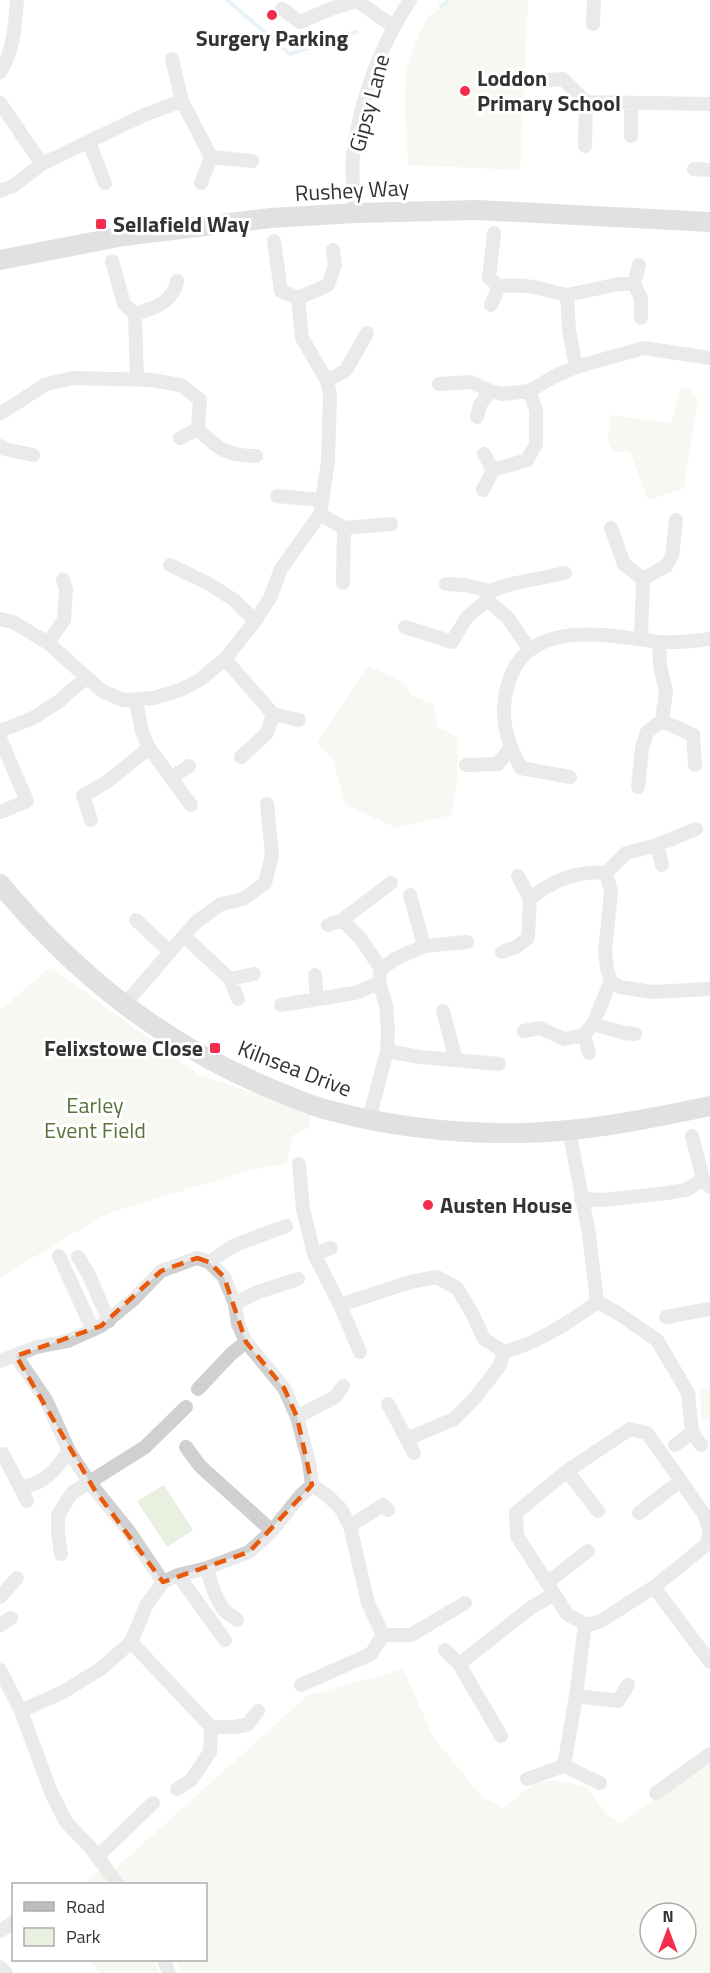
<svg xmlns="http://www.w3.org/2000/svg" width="710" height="1973" font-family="'Titillium Web',sans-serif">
<rect width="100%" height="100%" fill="#fff"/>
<path fill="#eaf0e0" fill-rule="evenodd" d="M451 0H528L520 170 408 165 405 111 406 71 419 34 428 17Z
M681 387 690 389 698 399 684 488 648 500 630 452H613L608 443 610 415 671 423Z
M369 666 405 683 412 696 434 704 437 727 458 737 457 781 451 815 396 828 345 804 333 759 317 742Z
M51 967 199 1075 280 1102 311 1115 309 1128 294 1134 286 1164 250 1170 109 1213 57 1243 0 1278V1010Z
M710 1387V1421L702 1420 700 1390Z
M164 1485 193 1530 167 1547 137 1501Z
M403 1669 432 1735 481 1796 504 1808C540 1778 540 1775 587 1787L608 1816 622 1823 710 1761V1973H182L175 1960H206V1884H127L116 1868 307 1696ZM650 1913H686V1949H650Z
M100 1871 110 1884H83Z
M89 1960H154L158 1973H100Z"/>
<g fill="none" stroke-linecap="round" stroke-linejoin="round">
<path stroke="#cce5f0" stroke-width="4" d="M227 0 290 54 356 32
M441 6 449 0"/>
<path stroke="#d0d0d0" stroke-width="14" d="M282 9 300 22 333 8 357 1 393 26
M593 24 594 0
M0 72C14 51 15 25 17 0
M549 80 563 79 586 102
M182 101 211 157 252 161
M0 103 42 164 144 115 182 101 172 59
M631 136V103
M89 142 105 183
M585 146 586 102 710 104
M694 169 710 170
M201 183 211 157
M0 191 13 186 42 164
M355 213C354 195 351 175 353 157 359 102 380 46 410 0
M494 233 489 278 499 286C512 285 526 285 538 288 548 290 557 293 567 295L569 330 576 367
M274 241 281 291 298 298
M112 261 124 304 135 314
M634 284 639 265
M567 295 619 284H634L641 298V318
M491 305 499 286
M137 379 135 314C154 308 173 303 177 281
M327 381 346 370 367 333
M439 384 471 382 490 391 502 394 529 391
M0 414 46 384 74 378 151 380 181 385 200 400 198 429C217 449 228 456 256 456
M477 417 480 405 490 391
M180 438 198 429
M0 446 5 449 33 455
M484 454 493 470 527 460 536 444V410L529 391 557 375 576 367 644 348 710 358
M483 490 493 470
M277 496 322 500
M320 514 344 528 343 583
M344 528 391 524
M611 528 624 564 643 579
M170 565 211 585 234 600 255 621
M446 584 465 585 490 591 511 584 565 573
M489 594 487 600 508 618 530 650
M0 619 13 622 48 643 102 691 123 700 154 698 180 690 198 681 225 659 255 621 270 598 281 569 320 514 328 462 330 394 327 381 302 338 298 298 328 285 335 265 333 250
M405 627 452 642 467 617 487 600
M641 639 643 579 666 566 672 556 676 520
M48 643 64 620 66 589 63 580
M225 659 273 714 267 733 241 757
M136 701 142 732 149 748 191 805
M273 714 299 720
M662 721 693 735 695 765
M0 731 33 718 58 702 86 678
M0 738 27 801 0 812
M466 765 498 764 510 748
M570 777 521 768C506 741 499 715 508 684 527 616 608 636 660 642 676 643 694 641 710 639
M171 778 189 766
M638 787 642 748 647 732 662 721 666 691 660 666 659 642
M91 820 83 796 108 781 149 748
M696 829 657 845 626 853 606 873 611 892 605 951 607 969 611 981 620 987 652 992 710 989
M657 845 662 865
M518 876 530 899C551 881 578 870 606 873
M410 895 424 946
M136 920 170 952
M342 920 391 883
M328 925 342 920 360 938 381 969 379 983 386 1005 388 1030 387 1051 369 1119
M184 936 230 979 254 974
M502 952 516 947 528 938 530 899
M381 969 395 959 424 946 467 942
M315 975 317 999
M230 979 238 999
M124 1005 196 922 221 904 243 899 265 883 272 855 267 804
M281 1005 355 993 379 983
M443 1011 456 1060
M593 1024 624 1033 635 1034
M524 1031 540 1028 564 1039 584 1035 593 1024 611 981
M584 1035 589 1053
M387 1051 420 1057 499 1064
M569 1130 589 1234 597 1302
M692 1136 703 1179
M299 1164 303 1209 314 1254 340 1305 360 1352
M581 1199 603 1200 659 1194 686 1190 703 1179 710 1187
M314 1254 331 1248
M59 1256 93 1330
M78 1257 88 1273 109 1321
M209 1262 233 1246 286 1226
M597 1302 616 1312 657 1340 688 1393 692 1432 675 1445
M235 1304 258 1292 298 1279
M340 1305 410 1282 437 1277 457 1288 472 1313 484 1339 504 1352C538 1343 569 1323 597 1302
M666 1317 710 1309
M16 1356 46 1400 69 1451 89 1482 128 1530 163 1582
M0 1361 37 1347 68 1341 101 1326 134 1299 161 1271 197 1258 209 1262 224 1277 235 1304 238 1324 246 1342 284 1388 297 1417 309 1462 312 1485 300 1496 272 1531 249 1552 207 1568 178 1575 163 1582 147 1604 131 1642 102 1668 63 1692 21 1711
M198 1389 231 1354 246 1342
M388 1404 414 1453
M297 1417 335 1397 343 1386
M630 1429 647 1433 704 1514 710 1532 706 1545 654 1587 601 1621 592 1624H585L567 1614 517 1536 516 1513 567 1471Z
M692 1432 701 1445
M407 1439 454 1419 474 1399 499 1367 504 1352
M186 1447 200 1466 272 1531
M3 1454 27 1501
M567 1471 598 1511
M312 1485 328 1496 341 1509 350 1526 368 1603 383 1635H411L465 1603
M21 1488C46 1482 54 1472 69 1451
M639 1513 680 1481
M350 1526 383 1505 388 1510
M61 1554 58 1533V1515L72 1493 145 1447 186 1407
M207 1568C211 1583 215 1599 225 1611 229 1615 234 1616 237 1620
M178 1575 225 1640
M547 1583 588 1551
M654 1587 710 1662
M0 1597 17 1578
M585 1624 576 1696 564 1766 600 1783
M0 1625 11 1618
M131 1642 211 1727H233L247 1725 258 1711
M445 1650 459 1664
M0 1670 21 1711 51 1792 66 1822 90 1847 118 1884
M301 1685 371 1654 383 1635
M576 1696 618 1701 628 1685
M501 1736 459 1664 532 1607 554 1594
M527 1779 564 1766
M177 1789 191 1780 210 1752 211 1727
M656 1793 710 1754
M97 1857 153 1803
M0 1931 14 1922
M164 1960 169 1973
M0 1967 6 1973"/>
<path stroke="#bdbdbd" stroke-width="20" d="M0 260 124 236 271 218 355 213 477 210 710 222
M0 884C73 971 155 1038 260 1084 282 1093 305 1104 328 1110 391 1127 456 1134 521 1133 585 1132 648 1119 710 1106"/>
</g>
<path d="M0 0H710V1973H0ZM197 1258 209 1262 224 1277 246 1342 284 1388 297 1417 312 1485 249 1552 163 1582 94 1489 16 1356 101 1326 161 1271Z" fill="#fff" fill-opacity=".55" fill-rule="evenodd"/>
<path fill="none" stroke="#e8590c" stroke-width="4.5" stroke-dasharray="12 8" stroke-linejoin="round" d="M197 1258 209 1262 224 1277 246 1342 284 1388 297 1417 312 1485 249 1552 163 1582 94 1489 16 1356 101 1326 161 1271Z"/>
<g fill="#f32b4c" stroke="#fff" stroke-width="2">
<circle cx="272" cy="15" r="6"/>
<circle cx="465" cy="91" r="6"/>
<rect x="95" y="218" width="12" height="12" rx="3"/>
<rect x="209" y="1042" width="12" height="12" rx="3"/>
<circle cx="428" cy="1205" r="6"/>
</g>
<g text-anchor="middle" stroke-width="6" stroke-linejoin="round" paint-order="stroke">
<g font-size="22" font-weight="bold" fill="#333" stroke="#fff" text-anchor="start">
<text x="272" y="46" text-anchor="middle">Surgery Parking</text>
<text x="477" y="86">Loddon<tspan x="477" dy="25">Primary School</tspan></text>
<text x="113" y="232">Sellafield Way</text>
<text x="203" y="1056" text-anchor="end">Felixstowe Close</text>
<text x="440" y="1213">Austen House</text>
</g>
<g font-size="22" fill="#333" stroke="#fff">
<text transform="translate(369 103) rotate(-75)" y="8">Gipsy Lane</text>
<text transform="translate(352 190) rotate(-3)" y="8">Rushey Way</text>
<text transform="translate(295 1068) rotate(21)" y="8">Kilnsea Drive</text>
</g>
<g font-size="22" fill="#5a733b" stroke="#fff">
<text x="95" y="1113">Earley<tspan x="95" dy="25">Event Field</tspan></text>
</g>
</g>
<rect x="12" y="1883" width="195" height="78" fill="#ffffff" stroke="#adadad" stroke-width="1.5"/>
<rect x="24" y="1902" width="30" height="9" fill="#bdbdbd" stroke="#adadad" stroke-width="1.5"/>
<text x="66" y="1913" font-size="18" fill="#333333">Road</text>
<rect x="24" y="1928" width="30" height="18" fill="#eaf0e0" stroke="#adadad" stroke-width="1.5"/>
<text x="66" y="1943" font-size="18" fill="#333333">Park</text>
<g transform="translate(668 1931)"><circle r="28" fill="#ffffff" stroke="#adadad" stroke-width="1.5"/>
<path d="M0-4.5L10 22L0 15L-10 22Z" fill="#f32b4c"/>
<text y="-9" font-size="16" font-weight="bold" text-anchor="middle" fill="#333333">N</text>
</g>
</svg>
